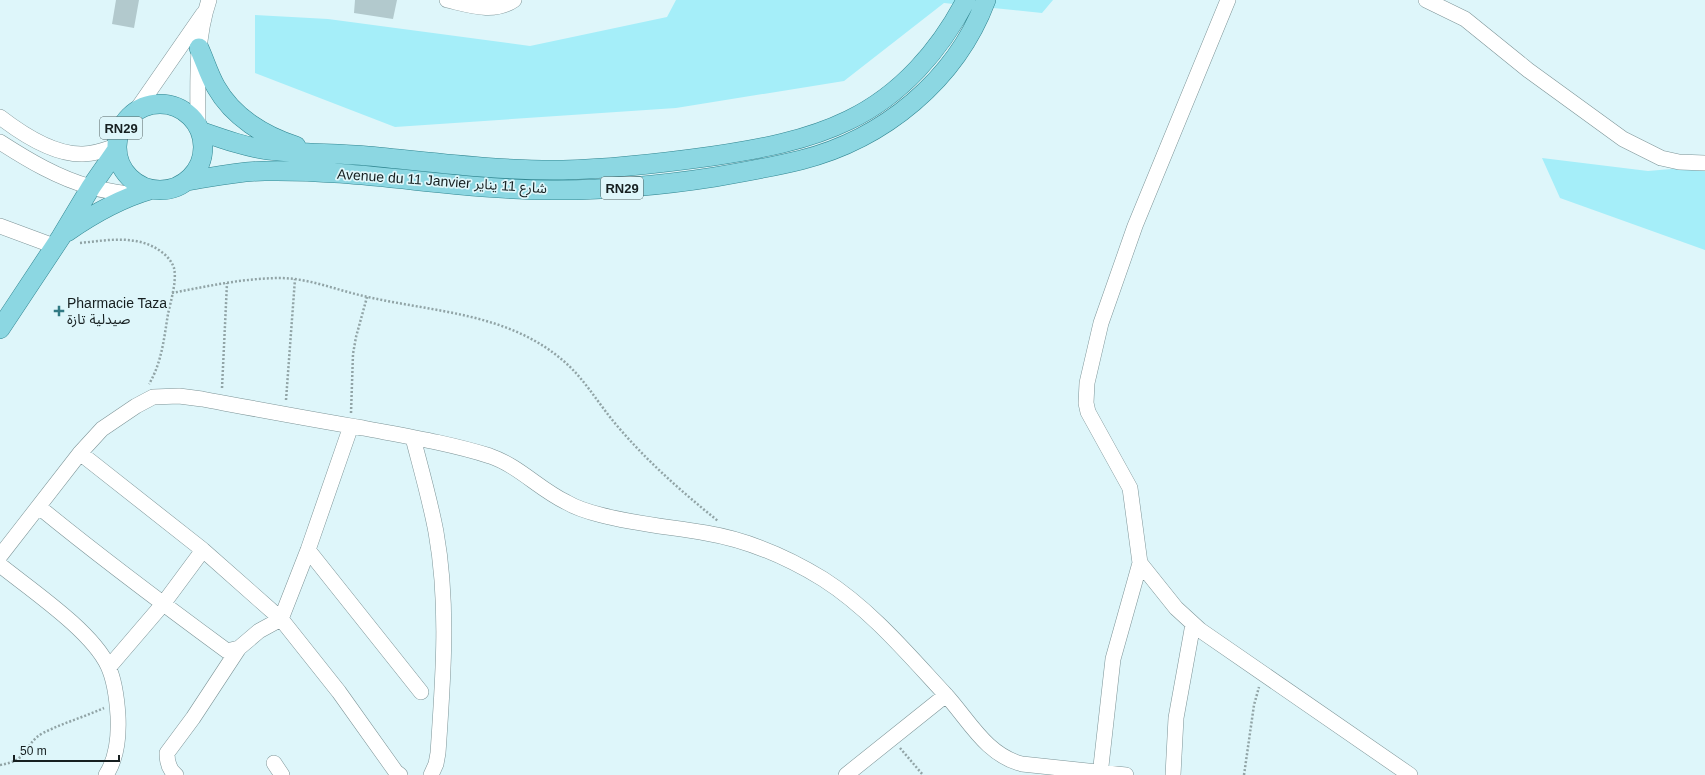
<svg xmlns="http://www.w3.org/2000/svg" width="1705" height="775" font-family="Helvetica,'Noto Sans Arabic',sans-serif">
<rect width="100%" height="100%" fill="#def6fa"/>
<path fill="#a5eef9" d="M676 0H1053L1042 13 944 3 844 81 676 108 395 127 255 73V15L328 19 530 46 667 17Z
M1542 158 1648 171 1705 166V250L1560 198Z"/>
<path fill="#b2c9cd" d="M116 0H139L134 28 112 24Z
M355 0H397L393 19 354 13Z"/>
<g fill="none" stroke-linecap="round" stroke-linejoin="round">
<defs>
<path id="minor" d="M447 0C469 5 494 14 514 0
M1228 0 1135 226 1101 323 1087 383 1086 403 1088 412 1130 488 1140 563 1176 608 1200 630 1410 775
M1426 0 1465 19 1528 70 1623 139 1661 158 1679 162 1705 163
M135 112 203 14
M0 117C22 134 54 155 83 154 95 154 105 150 116 146
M198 127C198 85 195 41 209 0
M0 142C28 160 58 178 91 187 104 191 119 192 133 195
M0 226 54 246
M413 438C421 469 430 500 436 532 449 605 443 680 438 753L436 764 431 775
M80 453 203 550 281 619 339 692 396 772 400 775
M39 507C100 557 163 604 227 651L239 648 259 631 281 619 308 550 351 426
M308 550 421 692
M0 556 80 453 102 429 136 406 153 397 179 396 202 399C256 409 309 419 363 428 405 436 449 443 490 456 519 466 539 489 566 502 576 508 589 512 601 515 635 524 671 527 706 533 748 540 787 557 823 579 870 609 907 653 945 694 969 720 986 755 1022 764L1126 775
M0 565C31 590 92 631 108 666 115 681 117 700 118 716 119 736 117 758 106 775
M109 667 163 604 203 550
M274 763 282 775
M176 775C169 770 167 761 167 753L193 718 239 648
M846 775 946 695
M1100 775 1113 659 1140 563
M1173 775 1176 718 1193 624"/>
<path id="major" d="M199 48C205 61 209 75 216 87 233 117 264 136 296 146
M117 147a43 43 0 1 1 86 0a43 43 0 1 1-86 0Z
M200 131C223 139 245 147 268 150 301 154 335 153 368 156 433 162 498 171 563 170 613 169 663 163 713 156 759 149 806 141 849 120 901 95 940 50 966 0
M187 181C213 177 239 171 265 171 364 169 460 191 558 190 611 190 664 185 715 177 744 172 773 167 801 160 884 139 956 80 986 0
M67 232C93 214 119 199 150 190
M0 329 61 237 91 187 116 151"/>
</defs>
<use href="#minor" stroke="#7d9497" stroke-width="16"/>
<use href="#major" stroke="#318691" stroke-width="20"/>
<path stroke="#91a4a6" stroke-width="2.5" stroke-dasharray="2 2" stroke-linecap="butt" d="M80 243C109 240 139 234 163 253 168 257 172 262 174 268 177 281 171 300 168 314 164 338 162 362 149 384
M172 293C208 286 245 278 282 278 312 279 339 291 368 297 434 312 505 313 560 358 584 377 598 404 619 428 649 463 682 492 718 521
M222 388 227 283
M286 400 295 279
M351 413 353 354 356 337 367 297
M900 748 923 775
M0 765C31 760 22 745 43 733 63 723 84 717 104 708
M1244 775 1254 705 1259 687"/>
<use href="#minor" stroke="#fff" stroke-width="15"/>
<use href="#major" stroke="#8cd7e2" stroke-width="19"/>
</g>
<path fill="#317983" stroke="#def6fa" stroke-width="1.5" d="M57 305h4v4h4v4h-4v4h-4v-4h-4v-4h4z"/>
<g text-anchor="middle" stroke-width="3.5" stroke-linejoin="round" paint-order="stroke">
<g fill="#def6fa" stroke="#526061" stroke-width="1">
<rect x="100" y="117" width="42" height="22" rx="3"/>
<rect x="601" y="177" width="42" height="22" rx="3"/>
</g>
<g font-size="13" font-weight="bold" fill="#161f20">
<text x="121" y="133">RN29</text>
<text x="622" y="193">RN29</text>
</g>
<g font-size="14" fill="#161f20" stroke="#def6fa">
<text transform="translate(442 181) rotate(4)" y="5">Avenue du 11 Janvier شارع 11 يناير</text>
</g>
<g font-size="14" fill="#161f20" stroke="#def6fa" text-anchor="start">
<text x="67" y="308">Pharmacie Taza<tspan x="67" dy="16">صيدلية تازة</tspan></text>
</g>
</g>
<path d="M14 755v6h105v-6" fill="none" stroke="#161f20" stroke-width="2"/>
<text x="20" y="755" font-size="12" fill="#161f20" stroke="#def6fa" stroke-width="3" paint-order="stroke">50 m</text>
</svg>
